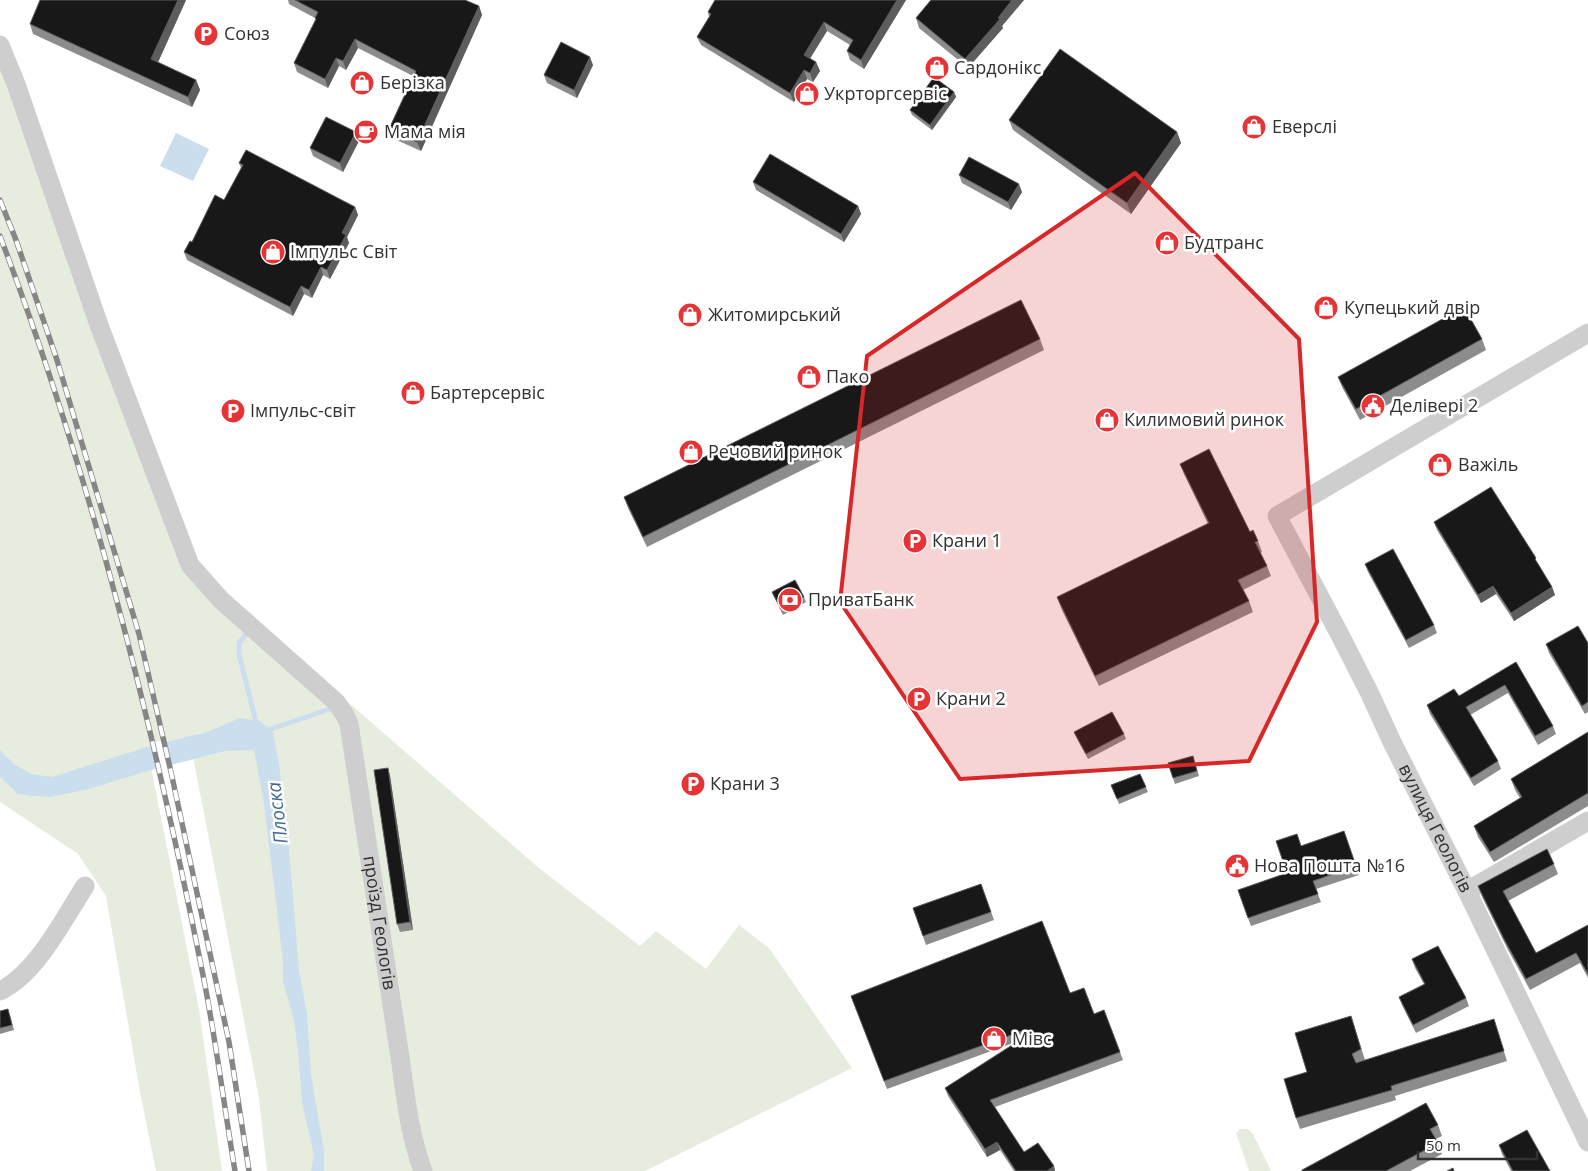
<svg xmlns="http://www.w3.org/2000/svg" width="1588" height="1171" font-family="'Open Sans',sans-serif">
<rect width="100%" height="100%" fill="#fff"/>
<path fill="#e6eddf" d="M0 45 190 565 539 868 640 946 656 931 706 969 739 925 769 948 852 1068 645 1171H267L259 1098 189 736 147 747 199 1009 222 1171H156L140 1092 106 896 78 854 0 802Z
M1240 1129H1248L1253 1134 1271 1171H1249L1236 1133Z"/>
<path fill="#cbdeed" d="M176 133 209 149 193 181 160 166Z
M240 718 260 721 273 732 279 764 289 849 299 970 307 1014 311 1074 324 1151V1171H311L314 1155 302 1103 298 1051 294 1020 283 982V961L264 804 254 750 225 751 151 770 89 789 51 797 32 796 18 794 0 777V750L15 765 31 774 52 777 147 747 189 736 202 734Z"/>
<path fill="#fff" d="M163 740 170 768 159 771 153 743Z"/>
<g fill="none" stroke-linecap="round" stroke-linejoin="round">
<path stroke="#cbdeed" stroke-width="5" d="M247 633 239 643V654L257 726
M265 731 333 708"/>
<g stroke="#cecece" stroke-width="19">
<path id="s1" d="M0 45 16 84 99 325 190 565 221 600 336 702 345 715 349 724 401 1064C406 1101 410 1136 423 1171"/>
<path id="s2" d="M1588 333 1277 516 1340 635 1370 694 1392 742 1467 891 1588 1142"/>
<path d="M1467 891 1588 821"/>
<path d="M0 991C37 973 63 920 85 886"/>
</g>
<defs>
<path id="rail" d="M0 200 16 240 57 360 139 634 171 772 229 1042 249 1171
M0 236C91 475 153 724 203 975 216 1040 224 1106 235 1171"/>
</defs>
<use href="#rail" stroke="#868686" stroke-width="5.5"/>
<use href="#rail" stroke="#fff" stroke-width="4" stroke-dasharray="11" stroke-linecap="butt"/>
</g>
<path fill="#8c8c8c" d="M186 0 158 62 196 80 200 90 192 107 33 34 30 24Z
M288 0H465L479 6 482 15 421 151 392 138 389 129 413 76 358 48 346 70 339 66 328 88 297 72 294 63 316 20 315 18 289 4Z
M906 0 864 69 850 60 847 51 850 45 827 31 810 59 816 62 820 71 813 82 807 79 794 102 701 45 697 37 709 17 708 12Z
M931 0H1024L1002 26 1003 28 968 68 919 28 916 18Z
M593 65 577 98 547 83 544 75Z
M954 92 956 97 932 130 912 115 910 110Z
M1009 120 1177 132 1181 143 1131 214 1013 130Z
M359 141 343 172 313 156 310 148Z
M239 163 355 207 358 215 347 237 349 243 330 279 323 275 312 298 304 294 293 316 187 260 184 252 224 200 241 168Z
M959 175 1022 192 1011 210 962 183Z
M753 182 858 206 861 214 844 242 756 190Z
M1040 339 1044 350 647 547 628 508 624 497Z
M1482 339 1486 350 1360 420 1342 387 1338 377Z
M1180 464 1258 541 1262 552 1260 553 1267 566 1271 576 1243 590 1249 601 1253 612 1099 686 1061 608 1057 597 1208 524 1184 474Z
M1434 522 1539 565 1552 587 1555 595 1514 621 1496 594 1481 603 1437 530Z
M1365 564 1434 625 1437 633 1409 648 1368 572Z
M772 592 804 597 806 602 783 615 774 597Z
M1588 643V712L1585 714 1549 653 1546 644Z
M1516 662 1553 726 1556 734 1538 745 1508 693 1470 715 1498 761 1501 769 1474 786 1430 714 1427 705 1459 696Z
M1074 732 1124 734 1126 739 1088 759 1076 737Z
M1588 732V806L1494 862 1478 837 1474 826 1520 798 1515 790 1511 779Z
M1193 756 1199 776 1175 784 1168 763Z
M388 768 390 776 413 930 400 932 397 924Z
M1140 774 1148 792 1119 804 1111 785Z
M1344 831 1359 875 1316 889 1321 902 1251 926 1238 890 1287 873 1301 846Z
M1554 864 1558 874 1508 901 1536 953 1588 925V978L1580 963 1530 990 1508 950 1482 897 1478 886Z
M981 884 994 920 926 945 913 908Z
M1412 959 1466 998 1469 1006 1416 1033 1402 1005 1399 997 1424 984 1415 968Z
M1070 993 1094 1014 1104 1010 1123 1060 995 1107 1024 1152 1054 1166 1055 1171H1014L1000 1150 987 1157 948 1096 945 1088 1016 1042 887 1089 851 996Z
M0 1011 10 1015 14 1030 0 1034Z
M1351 1016 1365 1060 1497 1030 1507 1061 1395 1096 1396 1100 1300 1129 1296 1118 1307 1072Z
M1438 1125 1442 1136 1436 1139 1442 1154 1410 1171H1302Z
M1499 1145 1550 1171H1511L1502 1154Z"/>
<path fill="#5d5d5d" d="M178 0H186L155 69 151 59Z
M897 0H906L864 69 861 60Z
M1012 0H1024L1002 26 1003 28 968 68 965 59Z
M479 6 482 15 421 151 417 142Z
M824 22 827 31 807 63 804 55Z
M355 39 358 48 346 70 343 61Z
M590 57 593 65 577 98 574 90Z
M336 58 339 66 328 88 325 79Z
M816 62 820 71 813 82 810 73Z
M804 70 807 79 794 102 790 93Z
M196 80 200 90 192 107 188 97Z
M954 92 956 97 932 130 930 125Z
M356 132 359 141 343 172 340 163Z
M1177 132 1181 143 1131 214 1127 203Z
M1019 184 1022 192 1011 210 1008 202Z
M858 206 861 214 844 242 841 234Z
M355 207 358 215 347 237 349 243 330 279 327 270 342 233Z
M321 267 323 275 312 298 309 290Z
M301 286 304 294 293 316 290 307Z
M1493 586 1496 594 1481 603 1478 595Z
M1552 587 1555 595 1514 621 1511 613Z
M388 768 390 776 413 930 410 922Z
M997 1142 1000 1150 987 1157 985 1149Z
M1054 1166 1055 1171H1047Z"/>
<path fill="#181818" stroke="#5d5d5d" d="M40 0H178L151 59 196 80 188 97 30 24Z
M295 0H465L479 6 417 142 389 129 416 71 355 39 343 61 336 58 325 79 294 63 316 19 315 18 318 12Z
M715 0H897L861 60 847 51 853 40 824 22 804 55 816 62 810 73 804 70 790 93 697 37 711 14 708 12Z
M931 0H1012L998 18 1000 19 965 59 916 18Z
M561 42 590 57 574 90 544 75Z
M1060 49 1177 132 1127 203 1009 120Z
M934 77 954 92 930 125 910 110Z
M326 117 356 132 340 163 310 148Z
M246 150 355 207 342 233 346 235 327 270 321 267 309 290 301 286 290 307 184 252 190 241 192 242 215 195 224 200 243 165 239 163Z
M770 154 858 206 841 234 753 182Z
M969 157 1019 184 1008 202 959 175Z
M1021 300 1040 339 643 537 624 497Z
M1464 307 1482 339 1356 409 1338 377Z
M1209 449 1250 532 1253 530 1258 541 1255 542 1267 566 1238 580 1249 601 1095 676 1057 597 1209 523 1180 464Z
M1491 487 1536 558 1535 559 1552 587 1511 613 1493 586 1478 595 1434 522Z
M1393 549 1434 625 1406 640 1365 564Z
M795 580 804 597 781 609 772 592Z
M1578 626 1588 643V702L1582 706 1546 644Z
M1516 662 1553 726 1535 736 1505 685 1466 707 1498 761 1471 778 1427 705 1454 689 1459 696Z
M1112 712 1124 734 1086 754 1074 732Z
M1588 732V793L1490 852 1474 826 1522 797 1511 779Z
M1193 756 1197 771 1173 778 1168 763Z
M388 768 410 922 397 924 374 770Z
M1140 774 1146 787 1117 799 1111 785Z
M1344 831 1356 866 1313 881 1318 894 1248 918 1238 890 1287 873 1276 841 1297 834 1301 846Z
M1547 849 1554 864 1503 891 1536 953 1588 925V974L1576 953 1526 979 1504 939 1478 886Z
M981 884 991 912 923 936 913 908Z
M1042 921 1070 993 1084 988 1094 1014 1104 1010 1120 1052 990 1100 1024 1152 1038 1143 1054 1166 1047 1171H1016L997 1142 985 1149 945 1088 1028 1035 1025 1030 884 1081 851 996Z
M1438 946 1466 998 1413 1025 1399 997 1425 984 1412 959Z
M8 1009 12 1025 0 1028V1011Z
M1351 1016 1361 1049 1352 1054 1356 1063 1494 1019 1504 1051 1391 1086 1392 1090 1296 1118 1284 1079 1307 1072 1295 1033Z
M1426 1103 1438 1125 1430 1129 1438 1143 1386 1171H1302V1170Z
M1527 1130 1550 1171H1513L1499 1145Z
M1453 1168 1454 1171H1447Z"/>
<path fill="#d62828" fill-opacity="0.2" stroke="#d62828" stroke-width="4" stroke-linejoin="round" d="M1135 173 1299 339 1317 622 1249 761 960 779 840 602 867 356Z"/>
<defs>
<symbol id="parking-disc" viewBox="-11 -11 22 22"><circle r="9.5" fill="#e63436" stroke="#fff"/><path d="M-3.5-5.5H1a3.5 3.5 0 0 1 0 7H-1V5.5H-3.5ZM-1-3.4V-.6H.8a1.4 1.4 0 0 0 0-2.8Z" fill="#fff"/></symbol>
<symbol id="shop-disc" viewBox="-11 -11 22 22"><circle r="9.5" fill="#e63436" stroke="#fff"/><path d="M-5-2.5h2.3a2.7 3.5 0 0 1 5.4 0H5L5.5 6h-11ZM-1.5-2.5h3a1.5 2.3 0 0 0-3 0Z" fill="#fff"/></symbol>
<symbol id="cafe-disc" viewBox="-11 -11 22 22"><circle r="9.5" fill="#e63436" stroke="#fff"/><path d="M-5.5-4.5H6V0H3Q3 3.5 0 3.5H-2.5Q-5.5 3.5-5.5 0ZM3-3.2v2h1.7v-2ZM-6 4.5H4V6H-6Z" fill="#fff"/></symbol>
<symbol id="civic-disc" viewBox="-11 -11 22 22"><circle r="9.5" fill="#e63436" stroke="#fff"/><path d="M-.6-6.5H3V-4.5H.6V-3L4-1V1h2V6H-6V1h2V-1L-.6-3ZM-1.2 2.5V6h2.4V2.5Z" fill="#fff"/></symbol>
<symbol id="bank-disc" viewBox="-11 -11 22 22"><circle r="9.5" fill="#e63436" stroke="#fff"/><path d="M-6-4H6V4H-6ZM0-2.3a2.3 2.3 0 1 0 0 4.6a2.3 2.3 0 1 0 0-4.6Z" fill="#fff"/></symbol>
</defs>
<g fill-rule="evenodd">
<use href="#parking-disc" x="192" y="20" width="28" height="28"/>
<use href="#shop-disc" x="923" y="54" width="28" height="28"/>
<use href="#shop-disc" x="348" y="69" width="28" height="28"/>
<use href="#shop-disc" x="793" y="80" width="28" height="28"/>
<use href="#shop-disc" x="1240" y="113" width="28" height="28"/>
<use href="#cafe-disc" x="352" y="118" width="28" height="28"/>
<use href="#shop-disc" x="1153" y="229" width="28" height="28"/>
<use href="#shop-disc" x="259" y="238" width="28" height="28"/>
<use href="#shop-disc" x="1312" y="294" width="28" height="28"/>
<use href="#shop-disc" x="676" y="301" width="28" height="28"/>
<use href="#shop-disc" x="795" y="363" width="28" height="28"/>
<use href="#shop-disc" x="399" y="379" width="28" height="28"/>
<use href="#civic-disc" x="1359" y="392" width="28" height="28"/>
<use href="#parking-disc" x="219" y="397" width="28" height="28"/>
<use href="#shop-disc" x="1093" y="406" width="28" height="28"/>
<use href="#shop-disc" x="677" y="438" width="28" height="28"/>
<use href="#shop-disc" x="1426" y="451" width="28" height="28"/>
<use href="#parking-disc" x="901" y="527" width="28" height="28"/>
<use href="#bank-disc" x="776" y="586" width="28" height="28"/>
<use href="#parking-disc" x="905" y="685" width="28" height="28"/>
<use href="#parking-disc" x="679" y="770" width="28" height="28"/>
<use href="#civic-disc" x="1223" y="852" width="28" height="28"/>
<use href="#shop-disc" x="980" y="1025" width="28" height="28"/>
</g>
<g text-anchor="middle" stroke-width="5" stroke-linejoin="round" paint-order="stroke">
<g font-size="18" fill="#313131" stroke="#fff" text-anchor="start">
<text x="224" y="40">Союз</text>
<text x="954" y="74">Сардонікс</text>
<text x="380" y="89">Берізка</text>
<text x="824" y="100">Укрторгсервіс</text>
<text x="1272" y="133">Еверслі</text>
<text x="384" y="138">Мама мія</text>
<text x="1184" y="249">Будтранс</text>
<text x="290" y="258">Імпульс Світ</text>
<text x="1344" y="314">Купецький двір</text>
<text x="708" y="321">Житомирський</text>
<text x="826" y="383">Пако</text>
<text x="430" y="399">Бартерсервіс</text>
<text x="1390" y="412">Делівері 2</text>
<text x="250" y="417">Імпульс-світ</text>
<text x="1124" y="426">Килимовий ринок</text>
<text x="708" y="458">Речовий ринок</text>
<text x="1458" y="471">Важіль</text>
<text x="932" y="547">Крани 1</text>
<text x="808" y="606">ПриватБанк</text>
<text x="936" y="705">Крани 2</text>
<text x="710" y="790">Крани 3</text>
<text x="1254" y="872">Нова Пошта №16</text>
<text x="1012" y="1045">Мівс</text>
</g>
<g font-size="18" fill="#313131" stroke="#fff">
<text dy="6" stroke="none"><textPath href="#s2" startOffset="711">вулиця Геологів</textPath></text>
<text dy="6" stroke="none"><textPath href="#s1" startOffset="981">проїзд Геологів</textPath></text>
</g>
<g font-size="19" font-style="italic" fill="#3d6d94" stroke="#fff">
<text transform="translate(277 813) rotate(-97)" y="7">Плоска</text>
</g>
</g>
<path d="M1418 1151v8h119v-8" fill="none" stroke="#313131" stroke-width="2.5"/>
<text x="1426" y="1151" font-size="15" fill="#313131" stroke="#ffffff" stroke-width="4" paint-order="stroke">50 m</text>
</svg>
